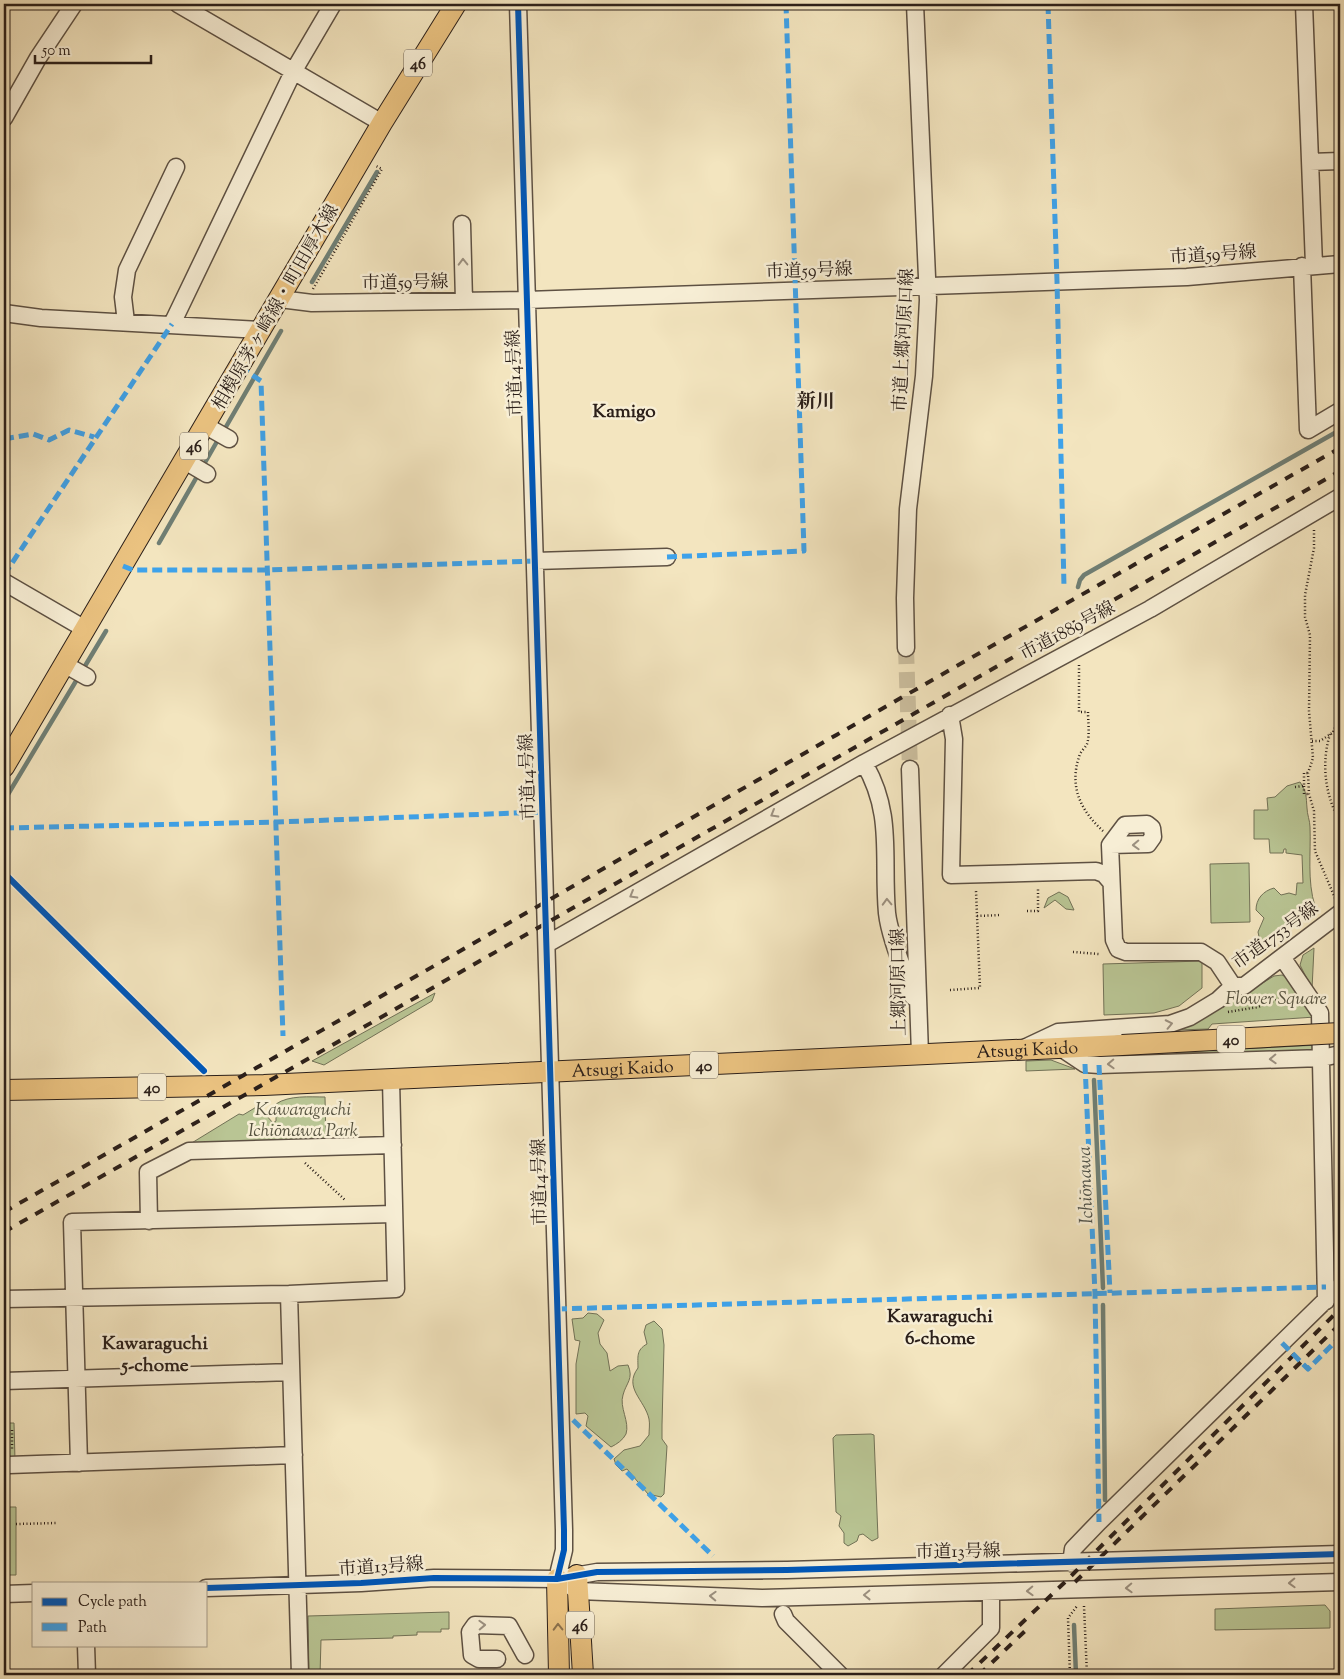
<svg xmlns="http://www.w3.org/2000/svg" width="1344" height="1679" font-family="'Sorts Mill Goudy','Noto Serif JP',serif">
<rect width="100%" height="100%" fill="#f3e5bf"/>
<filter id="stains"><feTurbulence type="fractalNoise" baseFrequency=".004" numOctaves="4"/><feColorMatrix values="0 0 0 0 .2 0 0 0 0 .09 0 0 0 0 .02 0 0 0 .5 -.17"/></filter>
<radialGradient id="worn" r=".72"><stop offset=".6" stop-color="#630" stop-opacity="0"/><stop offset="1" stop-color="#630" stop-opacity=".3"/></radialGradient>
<path fill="#b9c594" stroke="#727257" d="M1300 782C1307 792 1306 797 1307 808 1307 814 1310 821 1310 827 1311 853 1307 881 1315 906L1289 922 1267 941H1260L1258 932 1264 918 1256 910C1256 899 1263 891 1274 888L1281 895 1289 893 1296 895 1297 883H1303L1302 855 1286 853V849H1284L1283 853H1270L1269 839H1254V810H1268L1267 798 1275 797 1287 786Z
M1249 863 1250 922 1211 923 1210 864Z
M1059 892 1068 897 1074 910 1066 909 1055 900 1044 908 1048 898Z
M1314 948 1312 989 1300 965 1303 955Z
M1202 961V988L1179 1006 1154 1013 1104 1015 1103 964Z
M1282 975 1286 977 1315 1017 1212 1024 1208 1029 1177 1030 1230 999 1240 997 1274 976Z
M435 993 432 1001 324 1065 312 1061Z
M1319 1045 1316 1051 1159 1053Z
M1051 1060 1075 1069 1026 1071V1061Z
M325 1097 326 1141 190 1144 239 1114 243 1115 258 1106 273 1123 276 1121V1104C289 1095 310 1097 325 1097Z
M588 1313 597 1314 604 1320 598 1333 600 1344 607 1353 610 1371 618 1366 628 1365C634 1379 626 1383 623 1395 619 1407 630 1422 626 1434 623 1440 617 1444 611 1447L586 1426 588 1416 585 1413 576 1414V1364L580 1341 575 1340 572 1319 583 1318Z
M654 1321 662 1329 664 1345 662 1425V1439L667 1446 664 1494 661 1497 648 1494 627 1469 622 1471 616 1465 614 1459 624 1450 640 1446 649 1435C649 1430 650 1424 649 1419 645 1400 623 1388 638 1368 638 1357 636 1350 647 1344L644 1332 646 1325Z
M4 1423H14L15 1460H7V1507H16V1575H4Z
M871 1434 874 1435 878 1538 872 1541 863 1534 859 1535 857 1541 848 1546 844 1543V1533L839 1526 841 1516 836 1512 833 1438 836 1435Z
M1325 1605 1330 1611V1628L1215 1630V1609Z
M449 1612V1629H441V1632H417V1635L393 1636V1638L321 1640 320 1675H309L308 1616Z"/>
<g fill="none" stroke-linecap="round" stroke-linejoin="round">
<path stroke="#6f7f75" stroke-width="4.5" d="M312 282 377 172
M223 432 281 331
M159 543 219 438
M1078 587 1080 580 1084 575 1340 430
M4 801 106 631
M1094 1080 1103 1288
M1103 1305 1105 1500
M1074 1625 1076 1675"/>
<path stroke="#cbbe9e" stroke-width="16" stroke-dasharray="16 8" stroke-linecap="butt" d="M906 648 910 769"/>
<defs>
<path id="minor" d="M178 4 382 123
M518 4 564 1530V1550L557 1579
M1304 4 1314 265
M4 118 38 58 74 4
M1310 162 1340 161
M462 224 464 301
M1302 266 1308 430 1340 411
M280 299 312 303 527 300 1187 277 1340 264
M4 313 41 318 262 330
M126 322 123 297 127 270 176 167
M172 324 293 72 333 4
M206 426 229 439
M185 461 207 474
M535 561 667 557
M4 582 85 629
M906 648 905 598 908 509 924 376 928 300 915 4
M64 664 87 677
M950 715 954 739 951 875 1096 871 1104 874 1110 881
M864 763C894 814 882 857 887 913 890 939 905 972 913 997
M910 769 920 1054
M1110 845 1148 844 1153 837 1152 828 1147 824 1125 825 1110 845 1114 940 1118 949 1126 952H1201L1217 962 1233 986
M547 944 864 763 1150 609 1340 497
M1282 957 1320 1013 1326 1301
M1233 986H1244L1340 913
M1024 1048 1058 1032 1170 1024 1190 1017 1218 1000 1233 986
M1061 1048 1085 1064 1099 1065 1322 1058 1340 1054
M149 1221 148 1172 189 1151 393 1145
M289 1294 300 1675
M4 1299 289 1294 396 1289 391 1080
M4 1381 291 1372
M79 1463 72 1222 394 1214
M9 1465 294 1455
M1071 1563 1073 1549 1099 1522 1340 1286
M568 1585 578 1591 762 1598 1340 1582
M206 1588 361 1583 434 1578 557 1579 597 1572 787 1570 1340 1554
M4 1594 34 1593
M783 1614 786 1621 840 1675
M86 1645 87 1675
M497 1659H479L472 1655 470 1632 475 1625 509 1626 525 1655
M944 1675 991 1628V1592"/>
<g id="major">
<path d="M4 767 382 123 456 4"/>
<path id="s1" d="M4 1090 264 1085 1122 1045"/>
<path d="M577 1575 583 1675"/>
<path d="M557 1579 559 1675"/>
</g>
</defs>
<use href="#minor" stroke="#5e5143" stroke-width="19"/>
<use href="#major" stroke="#2c201a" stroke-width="22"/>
<path stroke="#2c201a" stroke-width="2.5" stroke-dasharray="1 2.5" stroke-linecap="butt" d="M313 289 382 169 376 166
M1314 530V548L1305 595V617L1310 635 1309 711 1313 758 1308 773 1309 794 1314 811 1315 851 1335 898
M1079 665V712H1088C1088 721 1090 735 1087 744 1085 748 1080 752 1079 757 1069 787 1081 811 1103 831
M1333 732 1340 716
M1330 734C1321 764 1325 795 1340 822
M1312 741H1320L1340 728
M1304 786V794H1309
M1295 787 1304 786V773H1308
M1027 911H1038V888
M977 916 1001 915
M1073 952 1099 954
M950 990 980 988 976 891
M1228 1012 1258 1007 1281 998H1290
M305 1163 345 1200
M12 1430V1451
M16 1524 57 1523
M1084 1606 1087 1675
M1070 1675 1068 1618 1077 1606"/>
<use href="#minor" stroke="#f7eed5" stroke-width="16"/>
<use href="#major" stroke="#eac280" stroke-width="20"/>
<path stroke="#2c201a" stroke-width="4" stroke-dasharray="9 9" stroke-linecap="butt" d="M4 1212C450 958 894 700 1340 448
M4 1232 1340 471
M1075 1582 1340 1324
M967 1675 1064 1583 1340 1309
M979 1675 1025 1631"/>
<defs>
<path id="major-bridge" d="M1122 1045 1340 1033"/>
</defs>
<use href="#major-bridge" stroke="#2c201a" stroke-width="22" stroke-linecap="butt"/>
<use href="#major-bridge" stroke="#eac280" stroke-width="20"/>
<path stroke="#3ea2ea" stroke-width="5" stroke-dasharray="10 5" stroke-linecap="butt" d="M1048 4 1057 281 1064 587
M240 367 261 381 283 1036
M4 439 33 434 49 440 69 430 94 437
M667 557 804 551 786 4
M123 566 133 570H267L535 561
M4 575 172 324
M4 828 277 822 543 812
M1085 1064 1095 1294 1099 1522
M1099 1065 1110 1293
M557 1309 1326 1287
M1282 1343 1308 1369 1340 1337
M573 1420 713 1556"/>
<defs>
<path id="cycleway" d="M518 4 564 1530V1550L557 1579
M4 873 204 1071
M206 1588 361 1583 434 1578 557 1579 597 1572 787 1570 1340 1554"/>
</defs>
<use href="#cycleway" stroke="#f7eed5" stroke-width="9"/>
<use href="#cycleway" stroke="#0057b8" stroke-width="6"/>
</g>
<defs><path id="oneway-chevron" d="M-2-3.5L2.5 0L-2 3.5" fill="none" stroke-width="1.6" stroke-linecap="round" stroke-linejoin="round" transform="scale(1.25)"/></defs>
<g stroke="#9c9181">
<use href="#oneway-chevron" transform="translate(463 262) rotate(-91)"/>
<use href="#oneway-chevron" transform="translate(774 814) rotate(150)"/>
<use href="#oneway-chevron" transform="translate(1136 845) rotate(178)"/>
<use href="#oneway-chevron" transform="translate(633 895) rotate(150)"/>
<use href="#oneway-chevron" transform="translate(887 902) rotate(-92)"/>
<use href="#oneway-chevron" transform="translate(1169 1024) rotate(-12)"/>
<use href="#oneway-chevron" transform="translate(1273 1059) rotate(178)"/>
<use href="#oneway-chevron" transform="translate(1111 1064) rotate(178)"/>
<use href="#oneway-chevron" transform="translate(1292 1583) rotate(178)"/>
<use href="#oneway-chevron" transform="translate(1129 1588) rotate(178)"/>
<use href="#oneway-chevron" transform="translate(1030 1591) rotate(178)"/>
<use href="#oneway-chevron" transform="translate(867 1595) rotate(179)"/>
<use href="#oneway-chevron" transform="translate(713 1596) rotate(-178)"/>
<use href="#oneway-chevron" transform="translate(482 1625) rotate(-2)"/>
</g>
<use stroke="#8b714d" href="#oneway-chevron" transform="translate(558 1627) rotate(-91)"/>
<g text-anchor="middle" stroke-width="5" stroke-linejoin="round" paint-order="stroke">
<g fill="#f7eed5" stroke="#695e52" stroke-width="1">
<rect x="404" y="49.5" width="28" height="27" rx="4"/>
<rect x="180" y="432.5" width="28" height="27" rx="4"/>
<rect x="1217" y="1025.5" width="28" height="27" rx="4"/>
<rect x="690" y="1051.5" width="28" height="27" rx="4"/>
<rect x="138" y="1073.5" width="28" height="27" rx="4"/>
<rect x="566" y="1611.5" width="28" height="27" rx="4"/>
</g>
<g font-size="16" font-weight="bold" fill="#2c201a">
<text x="418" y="69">46</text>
<text x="194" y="452">46</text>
<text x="1231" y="1045">40</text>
<text x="704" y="1071">40</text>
<text x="152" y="1093">40</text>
<text x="580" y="1631">46</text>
</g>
<g font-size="18" fill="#2c201a" stroke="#f7eed5">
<text transform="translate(1213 254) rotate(-4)" y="6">市道59号線</text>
<text transform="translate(809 270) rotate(-2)" y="6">市道59号線</text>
<text transform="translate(405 282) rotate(-1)" y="6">市道59号線</text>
<text transform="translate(275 307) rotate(-60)" y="6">相模原茅ヶ崎線・町田厚木線</text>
<text transform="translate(903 340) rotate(-87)" y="6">市道上郷河原口線</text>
<text transform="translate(514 373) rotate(-92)" y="6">市道14号線</text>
<text transform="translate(1067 630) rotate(-28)" y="6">市道1889号線</text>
<text transform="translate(527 777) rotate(-92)" y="6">市道14号線</text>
<text transform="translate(1275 935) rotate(-36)" y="6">市道1753号線</text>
<text transform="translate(898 982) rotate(-91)" y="6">上郷河原口線</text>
<text dy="6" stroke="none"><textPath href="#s1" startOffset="1024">Atsugi Kaido</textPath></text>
<text dy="6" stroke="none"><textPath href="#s1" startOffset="619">Atsugi Kaido</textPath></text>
<text transform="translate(539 1182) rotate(-91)" y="6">市道14号線</text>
<text transform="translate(958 1551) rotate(-1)" y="6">市道13号線</text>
<text transform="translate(381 1566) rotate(-4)" y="6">市道13号線</text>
</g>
<g font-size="18" font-style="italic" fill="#56523f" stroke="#f7eed5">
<text x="1276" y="1004">Flower Square</text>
<text x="303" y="1115">Kawaraguchi<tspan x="303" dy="21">Ichiōnawa Park</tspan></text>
</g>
<g font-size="19" font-weight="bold" fill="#2c201a" stroke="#f7eed5">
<text x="816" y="407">新川</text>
<text x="624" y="417">Kamigo</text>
<text x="940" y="1322">Kawaraguchi<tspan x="940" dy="22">6-chome</tspan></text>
<text x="155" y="1349">Kawaraguchi<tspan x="155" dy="22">5-chome</tspan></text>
</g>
<g font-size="19" font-style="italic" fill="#4d5048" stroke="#f7eed5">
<text transform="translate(1084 1185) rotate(-92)" y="7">Ichiōnawa</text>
</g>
</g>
<rect width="1344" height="1679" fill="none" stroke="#f3e5bf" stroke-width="20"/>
<rect x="5" y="5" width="1334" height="1669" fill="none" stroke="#2c201a" stroke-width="2.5"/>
<rect x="10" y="10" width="1324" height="1659" fill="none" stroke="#2c201a"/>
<rect x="32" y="1582" width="175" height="65" fill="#f7eed5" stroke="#a69c8a"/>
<rect x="42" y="1598" width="25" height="8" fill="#0057b8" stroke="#a69c8a"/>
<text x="78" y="1606" font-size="15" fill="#2c201a">Cycle path</text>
<rect x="42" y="1623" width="25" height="8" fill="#3ea2ea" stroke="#a69c8a"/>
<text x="78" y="1632" font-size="15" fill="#2c201a">Path</text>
<path d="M35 55v8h116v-8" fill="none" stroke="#2c201a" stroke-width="2.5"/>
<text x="42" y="55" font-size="15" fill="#2c201a" stroke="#f7eed5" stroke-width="4" paint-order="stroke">50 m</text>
<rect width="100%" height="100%" filter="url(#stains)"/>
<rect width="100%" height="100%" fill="url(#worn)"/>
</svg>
